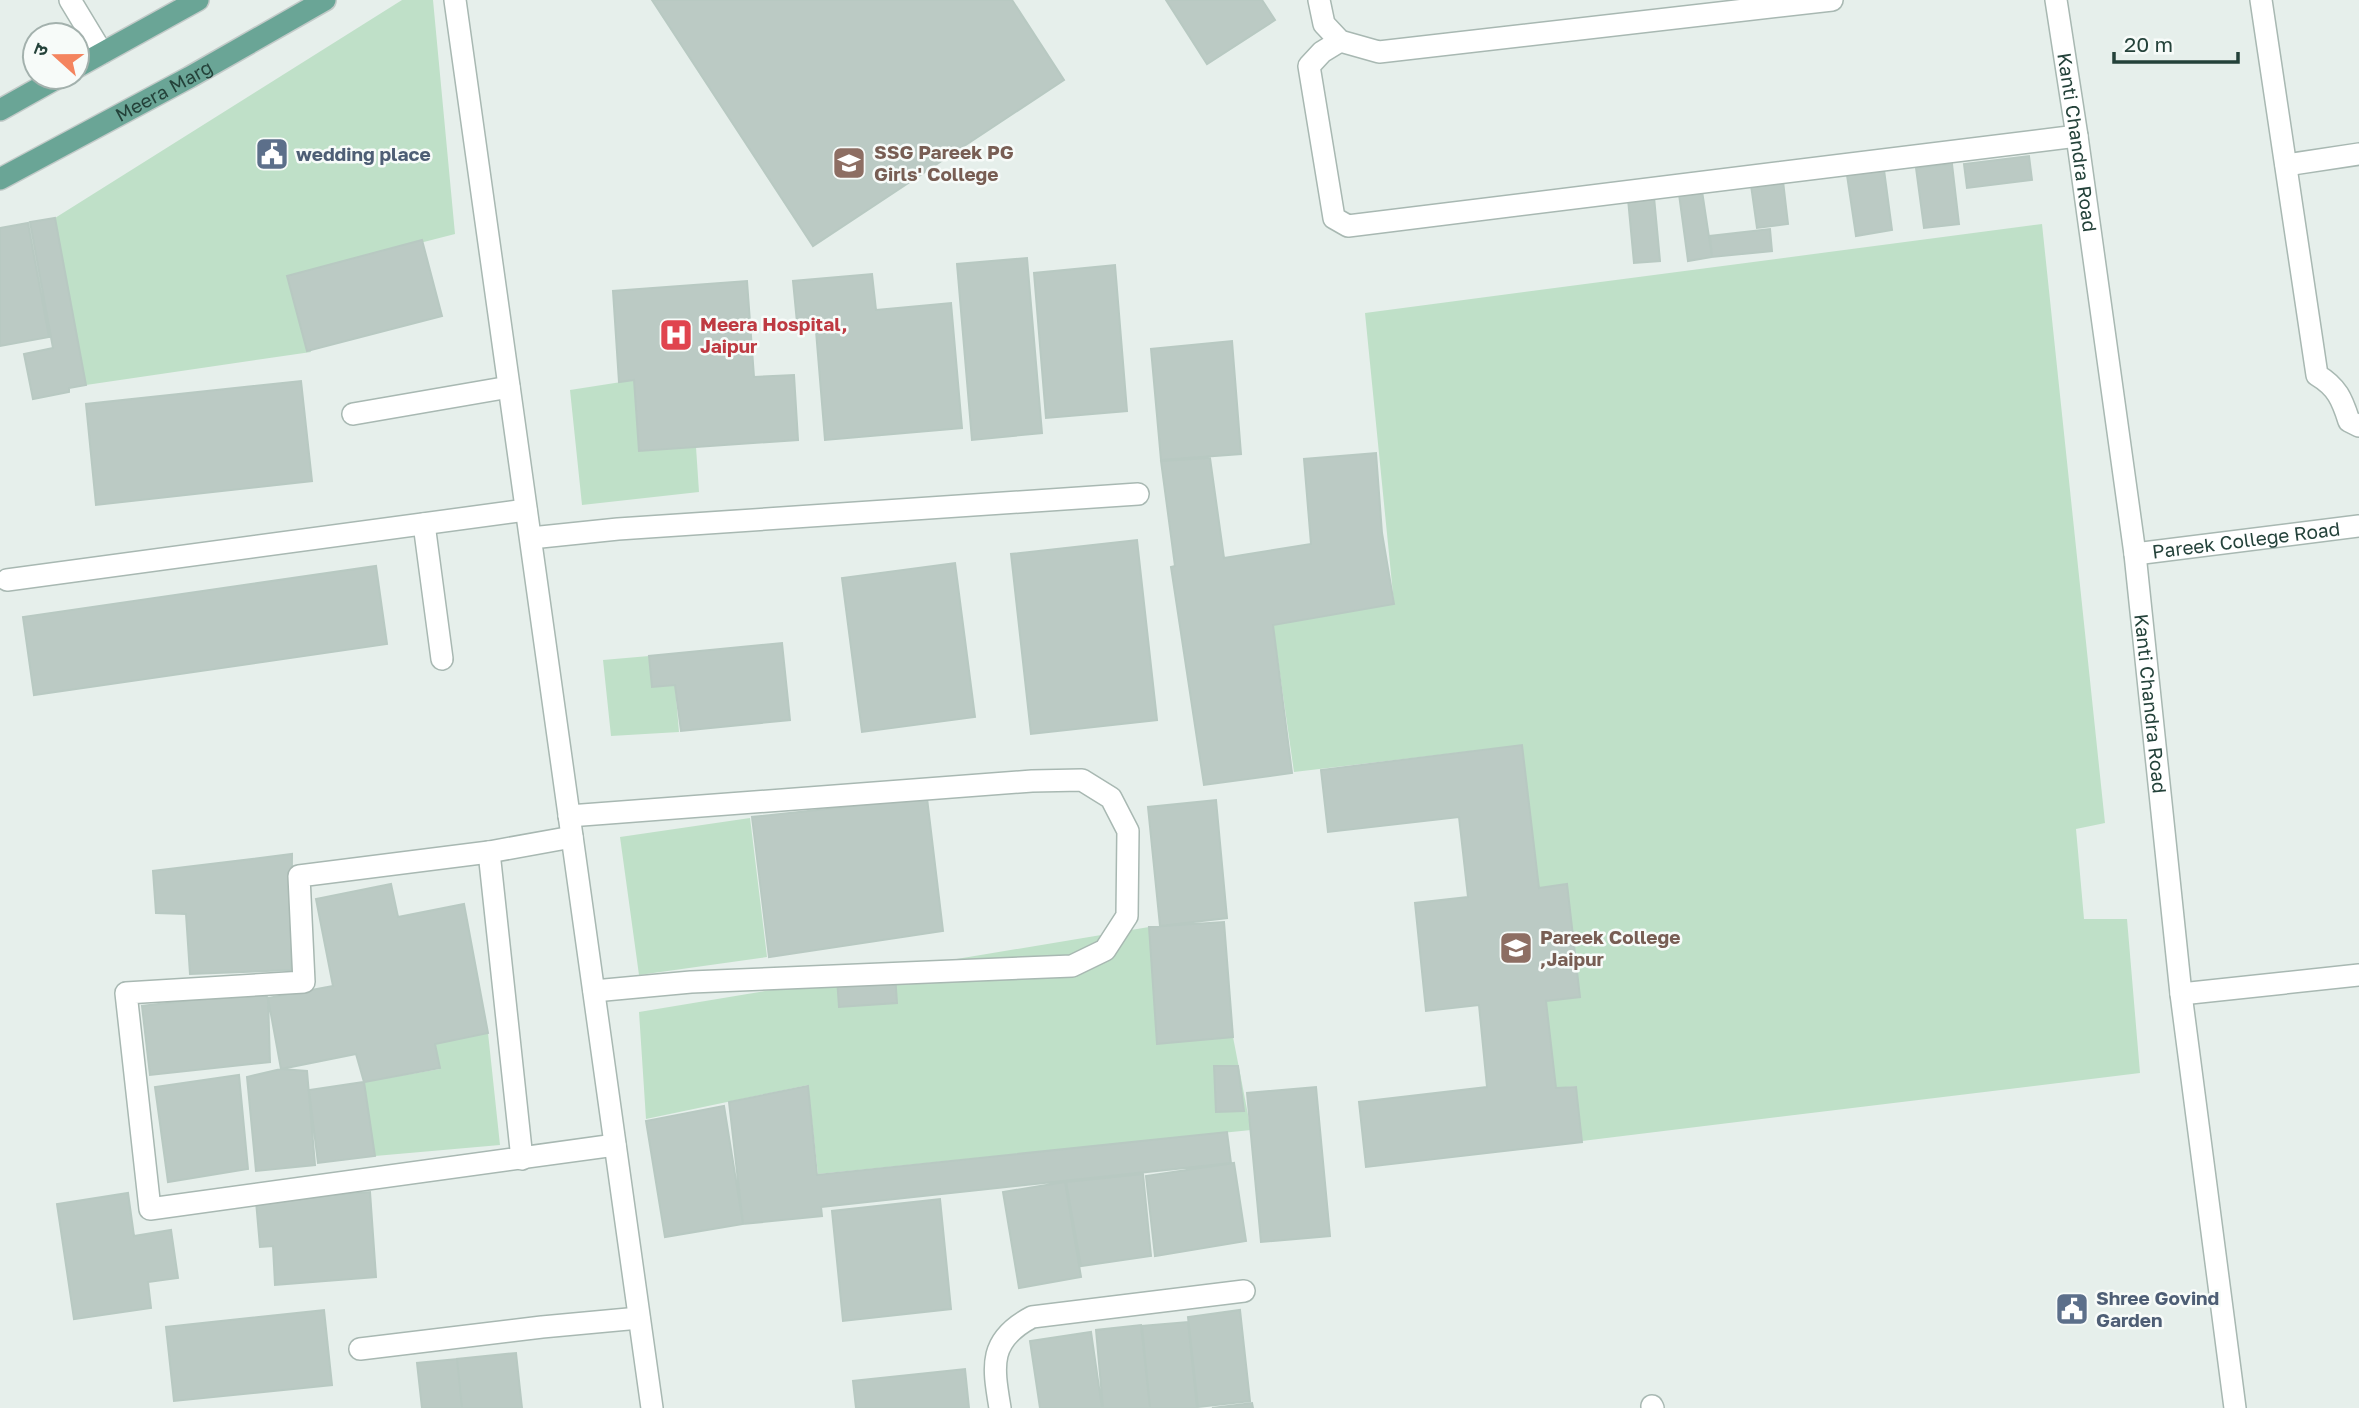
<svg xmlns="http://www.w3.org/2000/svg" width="2359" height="1408" font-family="'Golos Text','Noto Sans Devanagari',sans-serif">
<rect width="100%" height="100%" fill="#e6efeb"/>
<path fill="#bfe0c8" d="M402 0H433L455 234 291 276 311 352 86 385 55 218Z
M2042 224 2105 823 2076 829 2084 919H2127L2140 1073 1582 1141 1576 1086 1556 1088 1546 1001 1580 996 1567 885 1539 888 1522 745 1294 772 1273 625 1394 604 1365 313Z
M634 380 639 451 696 447 699 492 582 505 570 390Z
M649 656 652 687 675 685 679 732 611 736 603 660Z
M750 818 767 957 639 975 620 837Z
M1149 927 1157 1044 1233 1037 1251 1130 818 1174 808 1085 646 1119 639 1012Z
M488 1033 500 1145 375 1156 364 1082 440 1069 435 1044Z"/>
<path fill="#bbcac4" stroke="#b8c9c2" stroke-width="2" d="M652 0H1012L1064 80 813 246Z
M1166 0H1262L1275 20 1207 64Z
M2029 156 2032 180 1967 188 1964 164Z
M1952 164 1959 224 1924 228 1916 168Z
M1884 170 1892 230 1856 236 1847 175Z
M1783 181 1788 224 1757 228 1751 185Z
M1702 191 1712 257 1688 261 1679 194Z
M1654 197 1660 261 1634 263 1628 199Z
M55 218 86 385 69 388V392L33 399 24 354 53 348 30 222Z
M28 223 49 337 0 346V228Z
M1770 229 1772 251 1712 257 1710 236Z
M422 240 442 316 307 351 287 276Z
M1027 258 1042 433 972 440 957 264Z
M1115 265 1127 411 1046 418 1034 273Z
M872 274 876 310 951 303 962 428 825 440 816 331 798 333 793 281Z
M747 281 754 377 794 375 798 440 639 451 634 380 619 382 613 291Z
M1232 341 1241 454 1161 460 1151 349Z
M301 381 312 481 96 505 86 404Z
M1376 453 1382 533 1394 604 1273 625 1292 773 1204 785 1171 567 1175 566 1161 461 1210 458 1224 558 1311 544 1304 459Z
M1137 540 1157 720 1031 734 1011 554Z
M955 563 975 717 862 732 842 578Z
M376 566 387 644 34 695 23 617Z
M782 643 790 720 681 731 675 685 652 687 649 656Z
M1522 745 1539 888 1567 884 1580 997 1546 1001 1556 1088 1576 1087 1582 1142 1366 1167 1359 1102 1487 1087 1479 1005 1426 1011 1415 903 1468 897 1459 817 1328 832 1321 770Z
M927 798 943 931 769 957 752 817Z
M1216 800 1227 918 1160 926 1148 807Z
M292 854 291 970 190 974 186 914 156 913 153 871Z
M391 884 398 917 464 904 488 1033 435 1044 440 1068 364 1082 356 1054 281 1069 268 998 333 986 316 899Z
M1224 922 1233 1037 1157 1044 1149 927Z
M895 974 897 1003 839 1007 837 978Z
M262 992 268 998 270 1062 150 1075 142 1006Z
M1214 1066H1238L1244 1111 1216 1112Z
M281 1069 307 1071 315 1165 256 1171 247 1077Z
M239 1075 248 1169 168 1182 155 1087Z
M364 1082 375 1156 318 1163 309 1090Z
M808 1086 817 1175 1227 1132 1231 1163 821 1207 822 1216 743 1224 729 1102Z
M1316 1087 1330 1236 1261 1242 1247 1093Z
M724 1106 743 1224 665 1237 646 1121Z
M1234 1163 1246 1241 1155 1256 1146 1176Z
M1143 1174 1151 1256 1081 1266 1066 1182Z
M1065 1182 1081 1277 1019 1288 1003 1192Z
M370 1192 376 1277 275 1285 273 1246 260 1247 256 1201Z
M128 1193 134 1236 171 1230 178 1278 148 1282 151 1308 74 1319 57 1204Z
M940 1199 951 1309 843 1321 832 1211Z
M324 1310 332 1385 174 1401 166 1327Z
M1240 1310 1250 1401 1198 1407 1188 1317Z
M1188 1322 1197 1408H1150L1142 1326Z
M1141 1325 1150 1408H1103L1096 1330Z
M1091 1332 1102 1408H1040L1030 1341Z
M516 1353 522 1408H462L457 1359Z
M457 1359 462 1408H422L417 1363Z
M965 1369 969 1408H856L853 1381Z
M1252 1403 1253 1408H1212Z"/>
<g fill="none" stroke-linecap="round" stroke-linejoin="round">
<defs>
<g id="minor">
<path d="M70 0 102 53"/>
<path d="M455 0 652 1408"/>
<path d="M1319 0 1324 24 1340 41 1379 52 1832 0"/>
<path id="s1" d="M2056 0 2077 136 2135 554 2181 994 2235 1408"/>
<path d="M2261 0 2317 375C2337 387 2342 399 2349 421L2359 426"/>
<path d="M1340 41 1322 52 1309 66 1334 218 1348 226 2077 136"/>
<path d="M2286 165 2359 154"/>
<path d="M353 414 509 387"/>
<path d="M424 524 442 659"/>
<path d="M531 538 618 529 1138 494"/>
<path id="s2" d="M2135 554 2359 526"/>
<path d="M7 580 526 510"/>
<path d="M569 816 1032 781 1082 780 1111 798 1128 831 1127 916 1105 950 1072 966 691 982 594 991"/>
<path d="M572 837 489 852 299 876 304 982 126 993 150 1209 615 1145"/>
<path d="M489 852 522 1159"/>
<path d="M2181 994 2359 975"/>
<path d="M360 1349 542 1327 639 1318"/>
<path d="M1652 1406 1653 1408"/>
<path d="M1000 1408C993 1366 988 1340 1032 1317L1244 1291"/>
</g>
<g id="major">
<path d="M77 67 198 0"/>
<path d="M0 110 59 77"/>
<path id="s3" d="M0 179 190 77 325 0"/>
</g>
</defs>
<use href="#minor" stroke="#a8b8b2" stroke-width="24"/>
<use href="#major" stroke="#c2cac8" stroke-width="24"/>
<use href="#minor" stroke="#fff" stroke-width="21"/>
<use href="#major" stroke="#6aa596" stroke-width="21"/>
</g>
<defs>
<symbol id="civic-square" viewBox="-11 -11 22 22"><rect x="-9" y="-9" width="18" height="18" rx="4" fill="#5c6f8a" stroke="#f7fbf9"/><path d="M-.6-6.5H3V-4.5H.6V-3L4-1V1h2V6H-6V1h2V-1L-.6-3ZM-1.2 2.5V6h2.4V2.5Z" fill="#fff"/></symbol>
<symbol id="university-square" viewBox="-11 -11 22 22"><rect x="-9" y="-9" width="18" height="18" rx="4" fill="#8d6e63" stroke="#f7fbf9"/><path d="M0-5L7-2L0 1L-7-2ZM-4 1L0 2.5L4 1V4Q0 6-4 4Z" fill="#fff"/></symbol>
<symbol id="hospital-square" viewBox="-11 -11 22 22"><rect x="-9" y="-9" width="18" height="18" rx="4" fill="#e0444e" stroke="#f7fbf9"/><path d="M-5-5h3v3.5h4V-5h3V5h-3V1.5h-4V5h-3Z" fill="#fff"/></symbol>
<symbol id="school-square" viewBox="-11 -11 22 22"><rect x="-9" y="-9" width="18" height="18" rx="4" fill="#8d6e63" stroke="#f7fbf9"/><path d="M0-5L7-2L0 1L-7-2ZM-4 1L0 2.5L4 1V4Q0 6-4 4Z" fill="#fff"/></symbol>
</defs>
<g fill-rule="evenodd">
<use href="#civic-square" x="253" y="135" width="38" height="38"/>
<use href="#university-square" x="830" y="144" width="38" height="38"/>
<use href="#hospital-square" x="657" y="316" width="38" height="38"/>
<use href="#school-square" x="1497" y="929" width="38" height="38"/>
<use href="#civic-square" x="2053" y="1290" width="38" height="38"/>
</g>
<g text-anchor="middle" stroke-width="5" stroke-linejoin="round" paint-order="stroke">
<g font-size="19" fill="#24423a" stroke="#f7fbf9">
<text dy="7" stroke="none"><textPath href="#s3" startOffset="186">Meera Marg</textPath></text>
<text dy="7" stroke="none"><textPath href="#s1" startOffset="144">Kanti Chandra Road</textPath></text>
<text dy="7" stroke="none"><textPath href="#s2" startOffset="112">Pareek College Road</textPath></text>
<text dy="7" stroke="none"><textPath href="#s1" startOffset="710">Kanti Chandra Road</textPath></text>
</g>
<g font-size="19" font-weight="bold" fill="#785e54" stroke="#f7fbf9" text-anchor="start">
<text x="874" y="159">SSG Pareek PG<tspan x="874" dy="22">Girls' College</tspan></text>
<text x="1540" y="944">Pareek College<tspan x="1540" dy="22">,Jaipur</tspan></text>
</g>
<g font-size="19" font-weight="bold" fill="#4e5e75" stroke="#f7fbf9" text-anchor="start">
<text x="296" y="161">wedding place</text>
<text x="2096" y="1305">Shree Govind<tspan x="2096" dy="22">Garden</tspan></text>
</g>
<g font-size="19" font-weight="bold" fill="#be3a42" stroke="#f7fbf9" text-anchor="start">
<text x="700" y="331">Meera Hospital,<tspan x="700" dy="22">Jaipur</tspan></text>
</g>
</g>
<g transform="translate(56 56) rotate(291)"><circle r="33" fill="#f7fbf9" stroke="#a3b1ad" stroke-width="2"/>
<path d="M0-5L12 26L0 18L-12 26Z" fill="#f4845f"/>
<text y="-10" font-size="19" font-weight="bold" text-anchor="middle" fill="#24423a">उ</text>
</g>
<path d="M2114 52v10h124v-10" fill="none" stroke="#24423a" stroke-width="3.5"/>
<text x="2124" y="52" font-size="21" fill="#24423a" stroke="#f7fbf9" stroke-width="5" paint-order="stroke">20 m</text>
</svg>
